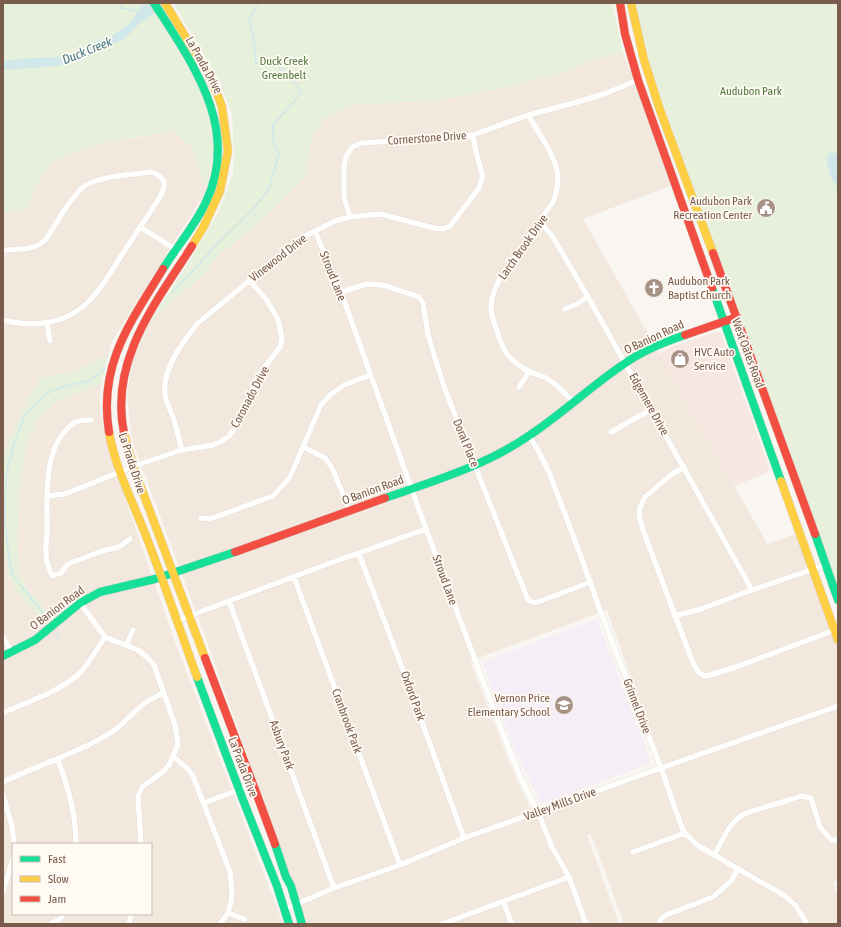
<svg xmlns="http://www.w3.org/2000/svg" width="841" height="927" font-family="'Asap Condensed',sans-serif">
<rect width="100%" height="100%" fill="#f9f5f0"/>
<path fill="#f2e8de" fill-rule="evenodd" d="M623 52 672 185 583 219 766 542 768 544 795 534 838 648V880L833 882 838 898V924H624L593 839 590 834 587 835 619 924H307L205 636 132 440 127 394 133 358 147 326 161 311 201 277 220 254 259 223 306 177 312 136 325 118 351 105 440 100 512 86 574 69 582 63ZM607 610 664 769 575 800 534 816 513 772 470 661Z
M173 131 191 146 207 189 111 343 101 384 100 411 109 452 175 642 283 924H3V214L26 209 46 168 59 158 89 146ZM13 844H151V914H13Z"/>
<path fill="#f6e8e1" d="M717 331 721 333 770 470 764 474 734 486 659 354 672 347Z"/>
<path fill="#f6eef6" d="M597 619 651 763 542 804 514 748 482 662Z"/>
<path fill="#e7f0db" d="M3 3H150L201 90 207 107 214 147 207 189 191 146 172 131C139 137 71 144 47 168 41 174 31 200 26 209L3 214Z
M173 3H612L623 52 582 63 574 69 512 86 440 100 352 105 325 118 312 136 306 177 259 223 220 254 201 277 161 311 147 326 189 262 219 211 233 173 234 154 232 115 219 79Z
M635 3H838V593L796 476 792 455 772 407 659 92 651 67Z
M108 355 101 384 59 400 38 419 26 445 20 486 17 541 20 574 28 590 51 616 43 622 18 594 9 576 3 548V453L29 397 40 378 75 371Z"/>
<path fill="#d0e8ea" d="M146 3H169L139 24 125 38 79 61 56 66 3 70V61L32 58 62 57 73 53 101 39 110 37 130 23 140 7Z
M828 153H838V188C830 178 825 166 828 153Z"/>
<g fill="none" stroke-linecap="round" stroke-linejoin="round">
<path stroke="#d0e8ea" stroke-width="1.5" d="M120 3 122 8 139 11
M172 293 219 242 253 209 269 189 279 153 273 140V125L296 99 301 90C291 80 284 69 271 61L267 66 256 63 254 39 249 20 258 3
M48 621 37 605 13 576 9 558 5 523 6 475 14 443 25 415 44 395 61 387 89 381 105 369
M56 634 59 639"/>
<defs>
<path id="street" d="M528 115C538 132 557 158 558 177 558 186 556 194 553 202L500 278C490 298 488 308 496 328 503 351 507 359 528 371 533 374 540 375 546 378 556 383 565 394 574 402
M350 217 344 197V166L346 157 352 147 362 143 460 137 473 135 528 115 574 103 604 94 638 80
M540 222 553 237 588 297 752 590
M140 227 186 256
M315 231 341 292 426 529 501 729 521 779 538 812 552 847 569 877 586 924
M3 250C18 249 35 251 46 239 56 225 72 194 86 185 101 176 135 174 152 172 166 178 167 184 160 197 147 217 134 236 121 256 112 271 103 286 91 299 68 324 35 328 3 320
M341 292 367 284 383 285 419 297 423 303 428 335 444 387 528 600 535 603 591 582
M565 309 575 305 588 297
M47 323 50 341
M519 387 529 372
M91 420C86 420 78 420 74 423 43 445 47 493 47 525 48 535 45 544 46 553 46 561 49 569 52 576L61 573 68 564 102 551 119 547 130 539
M611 432 652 409
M529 436 538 450 549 472 579 551 601 613 661 768 682 828 685 833 697 845 785 896 796 906 807 924
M303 447 325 458 332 468 350 511
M182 450C179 440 177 430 174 420 171 411 166 403 165 394 162 369 183 341 198 323L301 238 335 221 350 217 380 214 434 228 443 229 450 226 479 188 482 179V173L476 152 473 135
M684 467 672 474 645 497 640 507 639 515 643 530 693 663 699 673 705 676 710 675 739 666 838 629
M47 496 65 494 137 465 182 450 213 445 222 441 229 436 240 421 249 397 258 376 280 347 282 339 278 319 266 299 249 280
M201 518 210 519 273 496 290 477 321 405 330 395 344 385 370 375
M359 554 406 678 464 838
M294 577 400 865
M229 601 334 888
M80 603 105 637 138 650 147 657 154 665 175 725 178 745 169 765 164 771 142 787 138 796 141 844
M674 616 698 610 752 590 825 565
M176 621 325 565 426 529
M3 637 12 652
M126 646 133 630
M3 713C25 703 63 690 80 673 90 662 97 649 105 637
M174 757 188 769 193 776 230 872 232 892 231 902 228 913 220 924
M58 760C68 787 76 814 76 844
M3 782C39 765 78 753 112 732 123 725 130 715 140 707 147 701 155 697 163 693
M3 795 12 826 14 844
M204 803 254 784
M633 852 685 833
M714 855 729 828 739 817 749 812 789 800 801 796 811 798 820 827 831 840H838
M3 892 13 858
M503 901 512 924
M285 909 334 888 400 865 464 838 661 768 838 706
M228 913 244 919
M51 924 60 919 63 914
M129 924 131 914
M442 924 569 877
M660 924V920L666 915 713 897 731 881 738 869"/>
<path id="fast" d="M154 3C192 63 241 128 206 202 195 226 177 246 163 269
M712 288 781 481
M385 498C434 481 484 466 527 437 561 415 591 386 624 364 642 351 664 342 685 335
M815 534 838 600
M3 656 35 640 80 603 100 592 155 579 235 552
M197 677 243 800 277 886 289 924
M275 844 286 877 291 886 302 924"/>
<path id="slow" d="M165 3 208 74 217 93 222 107 228 151 220 191 203 228 192 246
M631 3 644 60 660 110 713 253
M109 432C115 468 133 502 146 536 164 582 180 630 197 677
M124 433 133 466 205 658
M781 481 838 640"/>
<path id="jam" d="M620 3 625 34 638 80 712 288
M713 253 815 534
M685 335 737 317
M109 432C98 365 130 323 163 269
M124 433C109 360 156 303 192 246
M235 552 385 498
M205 658 257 795 275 844"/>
</defs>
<use href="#street" stroke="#d7d1cb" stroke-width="6"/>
<use href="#fast" stroke="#d9d2cb" stroke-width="9"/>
<use href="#slow" stroke="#d9d2cb" stroke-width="9"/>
<use href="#jam" stroke="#d9d2cb" stroke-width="9"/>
<use href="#street" stroke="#fefefd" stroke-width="5.5"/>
<use href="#fast" stroke="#16e098" stroke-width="8"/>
<use href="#slow" stroke="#ffcf43" stroke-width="8"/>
<use href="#jam" stroke="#f24e42" stroke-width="8"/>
</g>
<defs>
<symbol id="civic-disc" viewBox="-11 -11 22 22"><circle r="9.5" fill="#a69286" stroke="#fffaf3"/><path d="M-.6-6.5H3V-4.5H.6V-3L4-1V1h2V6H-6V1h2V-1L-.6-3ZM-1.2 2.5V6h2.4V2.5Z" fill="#fff"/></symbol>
<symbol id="church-disc" viewBox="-11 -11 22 22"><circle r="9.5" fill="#a69286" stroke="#fffaf3"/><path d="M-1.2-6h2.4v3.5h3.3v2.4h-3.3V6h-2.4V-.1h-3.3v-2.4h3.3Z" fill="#fff"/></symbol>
<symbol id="shop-disc" viewBox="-11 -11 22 22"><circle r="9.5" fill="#a69286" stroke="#fffaf3"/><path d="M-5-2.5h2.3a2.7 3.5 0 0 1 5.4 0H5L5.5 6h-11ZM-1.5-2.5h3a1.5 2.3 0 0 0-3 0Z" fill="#fff"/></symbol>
<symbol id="school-disc" viewBox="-11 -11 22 22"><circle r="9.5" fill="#a69286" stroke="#fffaf3"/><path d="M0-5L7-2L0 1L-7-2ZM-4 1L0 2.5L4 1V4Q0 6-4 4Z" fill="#fff"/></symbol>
</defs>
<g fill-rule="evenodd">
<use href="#civic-disc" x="755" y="197" width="22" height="22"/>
<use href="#church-disc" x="643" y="277" width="22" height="22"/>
<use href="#shop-disc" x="669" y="348" width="22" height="22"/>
<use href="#school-disc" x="553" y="694" width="22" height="22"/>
</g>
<g text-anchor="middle" stroke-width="3.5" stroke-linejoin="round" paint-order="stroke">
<g font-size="12" fill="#537a41" stroke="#fffaf3">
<text x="284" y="65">Duck Creek<tspan x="284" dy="14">Greenbelt</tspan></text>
<text x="751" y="95">Audubon Park</text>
</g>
<g font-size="12" fill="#7a5c4d" stroke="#fffaf3">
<text transform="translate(204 65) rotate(61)" y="4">La Prada Drive</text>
<text transform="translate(427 138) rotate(-4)" y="4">Cornerstone Drive</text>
<text transform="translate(523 247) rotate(-55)" y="4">Larch Brook Drive</text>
<text transform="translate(278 258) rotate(-38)" y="4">Vinewood Drive</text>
<text transform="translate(333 276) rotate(68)" y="4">Stroud Lane</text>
<text transform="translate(654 337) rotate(-25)" y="4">O Banion Road</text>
<text transform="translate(748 353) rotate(70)" y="4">West Oates Road</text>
<text transform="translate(250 397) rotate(-62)" y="4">Coronado Drive</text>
<text transform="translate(649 404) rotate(61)" y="4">Edgemere Drive</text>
<text transform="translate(466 443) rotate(68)" y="4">Doral Place</text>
<text transform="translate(132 463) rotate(72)" y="4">La Prada Drive</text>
<text transform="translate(373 490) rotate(-20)" y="4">O Banion Road</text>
<text transform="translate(445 580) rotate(70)" y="4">Stroud Lane</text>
<text transform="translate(57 608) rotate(-37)" y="4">O Banion Road</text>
<text transform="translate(413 696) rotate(70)" y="4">Oxford Park</text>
<text transform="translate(637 706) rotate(69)" y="4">Grinnel Drive</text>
<text transform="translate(347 721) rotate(70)" y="4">Cranbrook Park</text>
<text transform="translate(282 745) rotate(70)" y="4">Asbury Park</text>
<text transform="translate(243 767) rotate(69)" y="4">La Prada Drive</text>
<text transform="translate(560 804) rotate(-20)" y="4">Valley Mills Drive</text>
</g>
<g font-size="12" fill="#7a5c4d" stroke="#fffaf3" text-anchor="end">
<text x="752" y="205">Audubon Park<tspan x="752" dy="14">Recreation Center</tspan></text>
<text x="668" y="285" text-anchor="start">Audubon Park<tspan x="668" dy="14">Baptist Church</tspan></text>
<text x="694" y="356" text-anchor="start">HVC Auto<tspan x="694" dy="14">Service</tspan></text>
<text x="550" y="702">Vernon Price<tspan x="550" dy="14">Elementary School</tspan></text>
</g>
<g font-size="13" font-style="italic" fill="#437c86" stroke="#fffaf3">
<text transform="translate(87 50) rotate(-22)" y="5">Duck Creek</text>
</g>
</g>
<rect width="841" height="927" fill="none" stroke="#7a5c4d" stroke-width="8"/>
<rect x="12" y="843" width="140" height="72" fill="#fffaf3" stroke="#cabbb1"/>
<rect x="20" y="856" width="20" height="6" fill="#16e098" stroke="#cabbb1"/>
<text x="48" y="863" font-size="12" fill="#7a5c4d">Fast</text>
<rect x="20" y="876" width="20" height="6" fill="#ffcf43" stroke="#cabbb1"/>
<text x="48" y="883" font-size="12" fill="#7a5c4d">Slow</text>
<rect x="20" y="896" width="20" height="6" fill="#f24e42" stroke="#cabbb1"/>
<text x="48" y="903" font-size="12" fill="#7a5c4d">Jam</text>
</svg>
